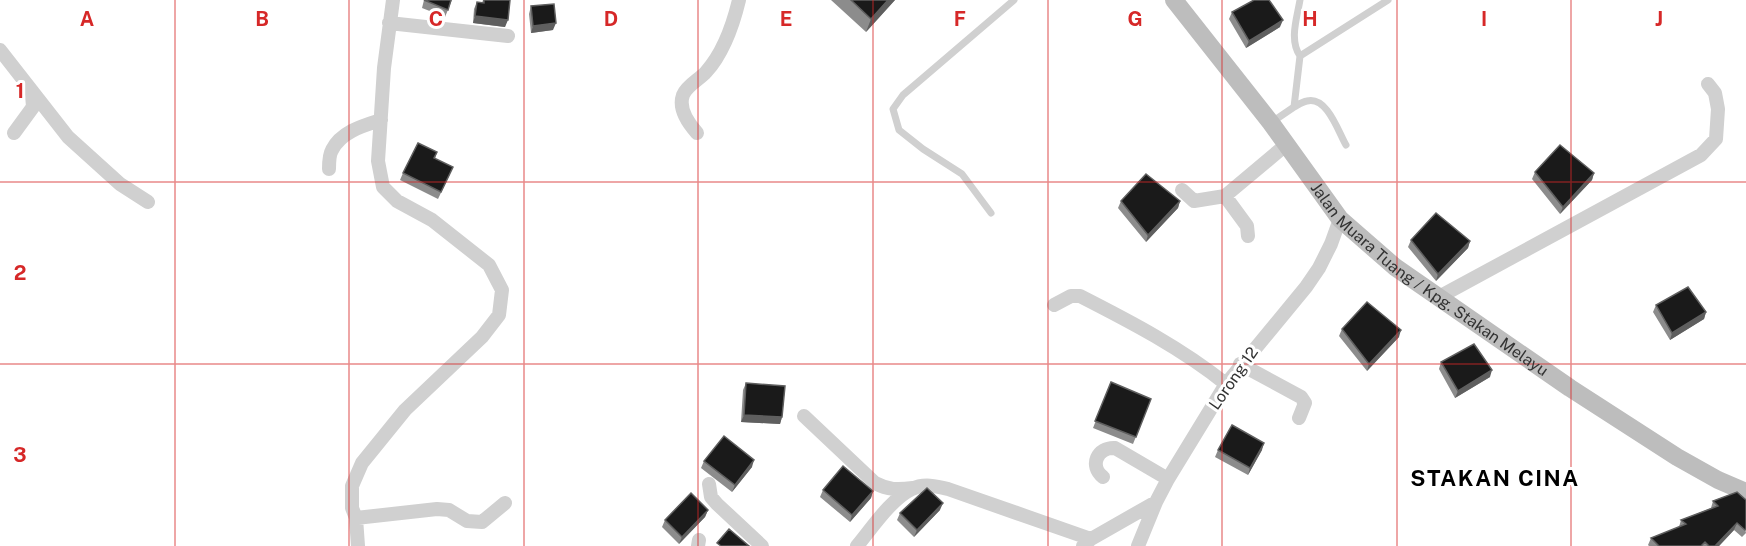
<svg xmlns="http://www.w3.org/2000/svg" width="1746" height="546" font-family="'Public Sans',sans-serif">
<rect width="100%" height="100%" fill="#fff"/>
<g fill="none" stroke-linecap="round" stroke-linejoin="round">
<path stroke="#d0d0d0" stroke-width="7" d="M1300 56 1388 0
M1294 107C1298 105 1302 102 1307 101 1327 96 1338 131 1346 145
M1272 122 1294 107 1300 56C1289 40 1297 18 1300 0
M991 213 962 174 923 149 899 130 893 109 903 95 1014 0"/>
<path stroke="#d0d0d0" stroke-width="14" d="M389 23 508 36
M0 50 68 137 120 184 148 202
M14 133 33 107 32 94
M697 133C688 123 678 109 683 95 687 85 699 80 706 72 724 52 733 25 739 0
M329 169C329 164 329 155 332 150 341 132 362 126 381 120
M1182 190 1194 201 1225 196 1287 144
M1225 196 1247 226 1248 236
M1439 297 1701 155 1716 139 1718 109 1715 93 1708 84
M1054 305 1071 296H1080C1131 322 1181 348 1226 384
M1240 364 1301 397 1305 403 1299 418
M804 416 875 483C888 490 898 490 913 488
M1103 477C1089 466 1097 447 1115 448L1168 479
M709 484 711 497 717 504 762 546
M356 518 437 509 449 510 467 521 482 522 505 503
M358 546 356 518 352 508V486L362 463 405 410 482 337 499 315 502 290 489 265 432 220 397 201 383 187 378 161 384 68 393 0
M698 546 699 540
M857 546C872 528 891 499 912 489 923 483 937 486 948 489L1091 539
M1083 546 1091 539 1156 502
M1138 546 1156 502 1168 479 1226 384 1306 287 1319 268 1331 244 1340 219"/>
<path stroke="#bdbdbd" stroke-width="18" id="s1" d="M1174 0 1271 123 1340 219 1395 267 1570 388 1677 457 1718 480 1746 492"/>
</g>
<path fill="#8c8c8c" d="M424 0H452L445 17 422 8Z
M483 0H510L505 27 473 23 474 9 477 2 482 3Z
M831 0H895L866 32Z
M531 6 553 30 531 33 529 14Z
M1232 12 1280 27 1246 48 1229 19Z
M437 152 435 159 450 174 438 199 400 180 403 173Z
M1535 172 1594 173 1592 180 1560 214 1532 179Z
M1121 201H1180L1178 208 1146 242 1118 208Z
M1411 240 1470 241 1468 248 1436 281 1408 247Z
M1656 305 1706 312 1704 319 1670 340 1653 312Z
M1342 329 1399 337 1367 371 1339 336Z
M1441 362 1490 377 1455 398 1439 369Z
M1111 382 1151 399 1133 444 1093 428Z
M746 383 782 417 780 424 741 422 743 390Z
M1218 450H1262L1248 475 1215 457Z
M704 461 752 467 732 492 701 468Z
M823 490 873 491 871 498 850 522 820 497Z
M1737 492 1746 533 1742 537 1734 530 1719 546H1649L1648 545 1651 538 1679 527 1681 520 1711 508 1713 501Z
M708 510 705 517 679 544 662 527 665 520Z
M940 510 914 537 897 520 900 513Z"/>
<path fill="#5f5f5f" d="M888 0H895L866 32 871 19Z
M475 16 508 20 505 27 473 23Z
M1283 20 1280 27 1246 48 1249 41Z
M556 23 553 30 531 33 533 26Z
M1594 173 1592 180 1560 214 1563 207Z
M1180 201 1178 208 1146 242 1148 235Z
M1470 241 1468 248 1436 281 1438 274Z
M1706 312 1704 319 1670 340 1672 333Z
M1401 330 1399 337 1367 371 1369 364Z
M1492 370 1490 377 1455 398 1458 391Z
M744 415 782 417 780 424 741 422Z
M1264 443 1262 450 1248 475 1250 468Z
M754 460 752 467 732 492 735 485Z
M873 491 871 498 850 522 852 515Z
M943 503 940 510 914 537 917 530Z
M708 510 705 517 679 544 682 537Z
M1737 523 1734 530 1719 546H1715Z"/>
<path fill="#1a1a1a" stroke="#5f5f5f" stroke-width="1.5" d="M424 0H451L448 10Z
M484 0H510L508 20 475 16 477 2 484 3Z
M851 0H888L871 19Z
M1254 0H1269L1283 20 1249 41 1232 12Z
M554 4 556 23 533 26 531 6Z
M418 143 437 152 434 158 453 167 441 192 403 173Z
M1560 145 1594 173 1563 207 1535 172Z
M1146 174 1180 201 1148 235 1121 201Z
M1436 213 1470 241 1438 274 1411 240Z
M1688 287 1706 312 1672 333 1656 305Z
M1367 302 1401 330 1369 364 1342 329Z
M1474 344 1492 370 1458 391 1441 362Z
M1111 382 1151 399 1136 437 1095 421Z
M746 383 785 386 782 417 744 415Z
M1232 425 1264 443 1250 468 1218 450Z
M724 436 754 460 735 485 704 461Z
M843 466 873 491 852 515 823 490Z
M927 488 943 503 917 530 900 513Z
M1737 492 1746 500V529L1745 530 1737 523 1715 546H1709L1705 542 1701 546H1659L1651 538 1686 524 1681 520 1718 506 1713 501Z
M691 493 708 510 682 537 665 520Z
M729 529 749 546H721L717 543Z"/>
<path fill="none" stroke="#d62828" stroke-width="1.5" stroke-opacity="0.55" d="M175 0V546M349 0V546M524 0V546M698 0V546M873 0V546M1048 0V546M1222 0V546M1397 0V546M1571 0V546M0 182H1746M0 364H1746"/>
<g text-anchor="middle" stroke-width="6" stroke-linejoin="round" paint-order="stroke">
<g font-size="16" fill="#333" stroke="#fff">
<text dy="6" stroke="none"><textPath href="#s1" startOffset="382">Jalan Muara Tuang / Kpg. Stakan Melayu</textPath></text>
<text transform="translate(1233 378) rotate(-55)" y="6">Lorong 12</text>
</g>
<g font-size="22" font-weight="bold" letter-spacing="1.5" fill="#000" stroke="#fff">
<text x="1495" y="486">STAKAN CINA</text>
</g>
</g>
<g font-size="20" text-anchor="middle" font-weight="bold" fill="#d62828" stroke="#fff" stroke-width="6" stroke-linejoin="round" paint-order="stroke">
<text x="87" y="26">A</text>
<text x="262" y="26">B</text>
<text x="436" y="26">C</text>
<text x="611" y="26">D</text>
<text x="786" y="26">E</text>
<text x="960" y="26">F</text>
<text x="1135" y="26">G</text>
<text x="1310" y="26">H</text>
<text x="1484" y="26">I</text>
<text x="1659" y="26">J</text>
<text x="20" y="98">1</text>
<text x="20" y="280">2</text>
<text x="20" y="462">3</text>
</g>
</svg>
